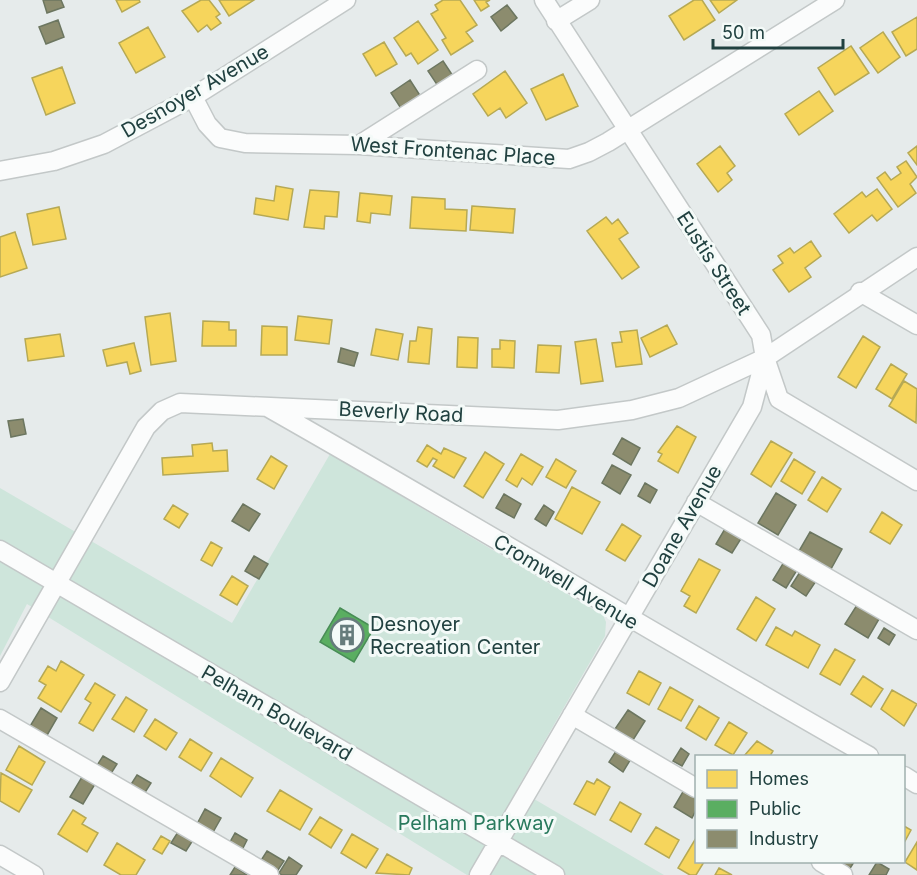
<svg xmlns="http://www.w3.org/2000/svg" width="917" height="875" font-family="Inter,sans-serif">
<rect width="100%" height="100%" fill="#e6ebeb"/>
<path fill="#cee5db" d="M330 454 603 615 606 622 605 636 517 789 664 875H467L27 604 0 656V488L232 623Z"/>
<path fill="#f6d55c" stroke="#b6a954" stroke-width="1.5" d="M116 0H139L140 2 122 12Z
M201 0H209L220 14 216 17 221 23 211 30 207 25 198 32 182 11Z
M219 0H254L229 16Z
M443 0H460L477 25 466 32 473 41 451 55 442 40 446 38 431 14 438 10 435 5Z
M474 0H490L486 2 489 6 481 11Z
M694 0H702L715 20 684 40 669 16Z
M710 0H737L719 13Z
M917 17V49L906 56 892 32Z
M418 21 438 50 418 64 411 53 406 56 394 38Z
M148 27 165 57 136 73 119 43Z
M883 32 900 57 878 73 860 48Z
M384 42 397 64 376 76 363 54Z
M851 46 869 73 835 95 818 68Z
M62 67 75 103 46 115 32 78Z
M505 71 527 103 506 118 500 108 488 116 473 94Z
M563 74 578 106 546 120 531 89Z
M819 91 833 111 799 135 785 114Z
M720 146 735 166 727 173 732 180 718 192 697 164Z
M917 146V165L908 153Z
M906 161 917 177 910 184 916 193 898 207 877 178 885 172 891 180 901 173 897 167Z
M276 186 293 189 288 220 254 214 256 198 274 201Z
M877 189 892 209 877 221 872 215 849 233 834 214 862 192 866 197Z
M310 190 339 192 337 217 325 216 324 229 304 227Z
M360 193 392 196 390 215 371 213 370 223 357 221Z
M412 197 445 199V209L467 210 466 231 410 228Z
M472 206 515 209 513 233 470 230Z
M59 207 66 239 33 245 27 214Z
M606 217 612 224 618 219 628 233 619 239 639 267 622 279 587 231Z
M15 232 27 268 0 277V237Z
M811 241 821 256 805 268 811 277 789 292 773 270 783 263 778 256 790 248 794 253Z
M170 313 176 361 151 365 145 317Z
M298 316 332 320 329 344 295 340Z
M203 321 229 322V330H236V346H202Z
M667 325 677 344 650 357 641 338Z
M262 326 287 327V355H261Z
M418 327 432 329 429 364 408 362 410 341H416Z
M376 329 403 334 398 360 371 355Z
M637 330 642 364 616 367 612 343 622 342 620 332Z
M60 334 64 356 28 361 25 339Z
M863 336 880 347 856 388 838 377Z
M458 337 478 338 477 368 457 367Z
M596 339 603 381 581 384 575 342Z
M500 340 515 341 514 368 492 367V349H500Z
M134 343 141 371 130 374 127 362 107 366 103 350Z
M538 345 561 346 559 373 536 372Z
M891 364 907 374 892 399 876 389Z
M904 381 917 389 916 423 889 406Z
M677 426 696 437 678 473 658 461 662 454 658 452Z
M771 441 792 453 771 487 751 474Z
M212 443 213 451 227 450 228 471 163 475 162 458 193 456 192 445Z
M427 445 441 454 444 448 466 458 454 478 433 466 437 460 433 458 427 467 417 461Z
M485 452 504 464 483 498 464 486Z
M521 454 543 467 532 485 522 478 517 487 506 480Z
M271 456 287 466 274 489 257 479Z
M556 459 576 471 566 488 546 477Z
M794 459 815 472 802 494 781 481Z
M822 477 841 489 827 512 808 500Z
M572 487 600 502 582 534 555 519Z
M173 505 188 514 179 528 164 519Z
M882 512 902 525 890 544 870 532Z
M622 524 641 536 625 561 606 550Z
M211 542 222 548 212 566 201 560Z
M699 559 720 570 696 613 684 606 690 596 681 591Z
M232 576 248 586 237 605 220 595Z
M756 597 775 609 756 641 737 629Z
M776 627 792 636 795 631 820 645 808 668 766 645Z
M835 649 855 660 840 685 820 674Z
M61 661 84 675 61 712 38 698 46 685 39 681 48 666 56 671Z
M639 671 661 683 649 705 627 693Z
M863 676 883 689 871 707 851 694Z
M95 683 115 695 93 731 79 723 91 703 85 699Z
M670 687 693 700 681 721 658 709Z
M892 690 917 704 904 726 881 709Z
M126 697 147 710 134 732 112 719Z
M699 706 719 718 706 740 686 728Z
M155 719 177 733 166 750 144 736Z
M729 722 747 733 733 755 715 745Z
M190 739 212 753 201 771 179 757Z
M757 741 773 751 770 756H744Z
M19 746 45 762 32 785 6 770Z
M221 758 253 778 241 797 210 776Z
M1 773 32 790 19 812 0 801Z
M597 779 610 787 595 815 574 804 587 781 594 784Z
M280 790 312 809 300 830 267 811Z
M620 802 641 814 631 832 610 820Z
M73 810 86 818 82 824 98 833 87 852 58 834Z
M320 817 342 830 331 848 309 834Z
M904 826 911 830 904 843Z
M656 827 679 840 669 858 645 844Z
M352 834 378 849 366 868 341 853Z
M161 836 170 841 162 854 153 849Z
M696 838V862H704L696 875H690L678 868Z
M917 842V870L905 862Z
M117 843 145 860 136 875H121L104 865Z
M387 854 412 868 409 875 376 873Z
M719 868 732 875H715Z"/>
<path fill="#5aae61" stroke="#498d57" stroke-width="1.5" d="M340 608 374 628 354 662 320 642Z"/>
<path fill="#8c8c6e" stroke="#6c7660" stroke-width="1.5" d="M43 0H61L64 7 47 13Z
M507 5 517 18 501 31 491 17Z
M58 20 64 37 46 44 39 27Z
M443 61 453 76 438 86 428 71Z
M410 80 421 97 402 110 391 93Z
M341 348 358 353 354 366 338 362Z
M23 419 26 434 11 437 8 421Z
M622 438 640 448 631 465 613 454Z
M612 465 631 475 620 494 602 483Z
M645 483 657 490 650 503 638 496Z
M776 493 796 505 778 535 758 523Z
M504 494 521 504 514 518 496 508Z
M243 504 260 514 249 531 232 521Z
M544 505 554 512 546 526 535 519Z
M726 527 742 537 732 553 716 544Z
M810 532 842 549 831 569 799 551Z
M254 556 268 564 259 579 245 571Z
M784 562 797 570 786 588 773 580Z
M800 572 816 581 806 596 791 586Z
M857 605 879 619 868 638 845 624Z
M884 628 895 635 889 645 878 638Z
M41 708 57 718 46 737 29 728Z
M628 710 645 721 633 740 615 729Z
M618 748 632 757 623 772 609 762Z
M681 748 689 754 682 766 673 761Z
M103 756 117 764 110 775 96 767Z
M137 775 151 783 144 794 130 786Z
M82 777 95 784 83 804 70 797Z
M684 790 696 798V810L692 818 674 807Z
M205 809 221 818 212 834 197 824Z
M178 832 193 840 186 851 171 843Z
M235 833 247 840 242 850 230 842Z
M267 851 284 861 276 873 260 862Z
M289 857 302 866 296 875H282L279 873Z
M835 862H854L849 870Z
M877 862 889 869 886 875H869Z
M235 867 247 875H230Z"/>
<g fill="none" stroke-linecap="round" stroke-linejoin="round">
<defs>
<path id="minor" d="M544 0 761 335 765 358 779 399 917 481
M556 21 590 0
M193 97 207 124 220 138 245 143 359 145 569 159 589 152 608 142 835 0
M359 145 477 70
M0 171 54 161 104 144 193 97 346 0
M860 292 917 325
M269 408C470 522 668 642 869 756
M696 502 917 630
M0 550 555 875
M0 682 146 427 162 411 180 403 558 420 632 410 679 398 765 358 917 257
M572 715 696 788
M0 719 269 875
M904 776 917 784
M0 855 34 875
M821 862 843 875
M479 875 752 407 765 358"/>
</defs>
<use href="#minor" stroke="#c3c8c8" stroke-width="21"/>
<use href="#minor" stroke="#fbfcfc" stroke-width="18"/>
</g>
<defs>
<symbol id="building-ring" viewBox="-11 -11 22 22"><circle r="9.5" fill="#f4faf8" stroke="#667c7c" stroke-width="1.5"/><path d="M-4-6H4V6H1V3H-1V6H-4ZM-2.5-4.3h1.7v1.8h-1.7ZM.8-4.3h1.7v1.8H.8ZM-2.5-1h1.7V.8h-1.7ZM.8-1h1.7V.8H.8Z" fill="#667c7c"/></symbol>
</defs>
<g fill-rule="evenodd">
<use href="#building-ring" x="328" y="616" width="38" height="38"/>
</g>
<g text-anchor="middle" stroke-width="6" stroke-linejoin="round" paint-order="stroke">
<g font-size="20" fill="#214140" stroke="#f4faf8">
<text transform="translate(195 91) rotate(-30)" y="7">Desnoyer Avenue</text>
<text transform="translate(453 151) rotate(4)" y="7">West Frontenac Place</text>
<text transform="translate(714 263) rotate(57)" y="7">Eustis Street</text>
<text transform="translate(401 412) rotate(3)" y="7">Beverly Road</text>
<text transform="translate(682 526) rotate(-60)" y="7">Doane Avenue</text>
<text transform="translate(566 582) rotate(31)" y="7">Cromwell Avenue</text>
<text transform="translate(277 713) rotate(30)" y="7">Pelham Boulevard</text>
</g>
<g font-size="20" fill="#214140" stroke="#f4faf8" text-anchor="start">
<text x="370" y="631">Desnoyer<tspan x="370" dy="23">Recreation Center</tspan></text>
</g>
<g font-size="20" fill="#297a5d" stroke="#f4faf8">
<text x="476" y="830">Pelham Parkway</text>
</g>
</g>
<rect x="695" y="755" width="210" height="108" fill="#f4faf8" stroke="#a0b0ae" stroke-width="1.5"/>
<rect x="707" y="770" width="30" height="18" fill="#f6d55c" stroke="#a0b0ae" stroke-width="1.5"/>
<text x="749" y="785" font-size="18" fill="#214140">Homes</text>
<rect x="707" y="800" width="30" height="18" fill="#5aae61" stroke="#a0b0ae" stroke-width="1.5"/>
<text x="749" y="815" font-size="18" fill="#214140">Public</text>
<rect x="707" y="830" width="30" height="18" fill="#8c8c6e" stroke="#a0b0ae" stroke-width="1.5"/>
<text x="749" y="845" font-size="18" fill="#214140">Industry</text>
<path d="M713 39v9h130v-9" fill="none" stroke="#214140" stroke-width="3"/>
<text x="722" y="39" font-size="18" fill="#214140" stroke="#f4faf8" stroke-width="4.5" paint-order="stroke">50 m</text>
</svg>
